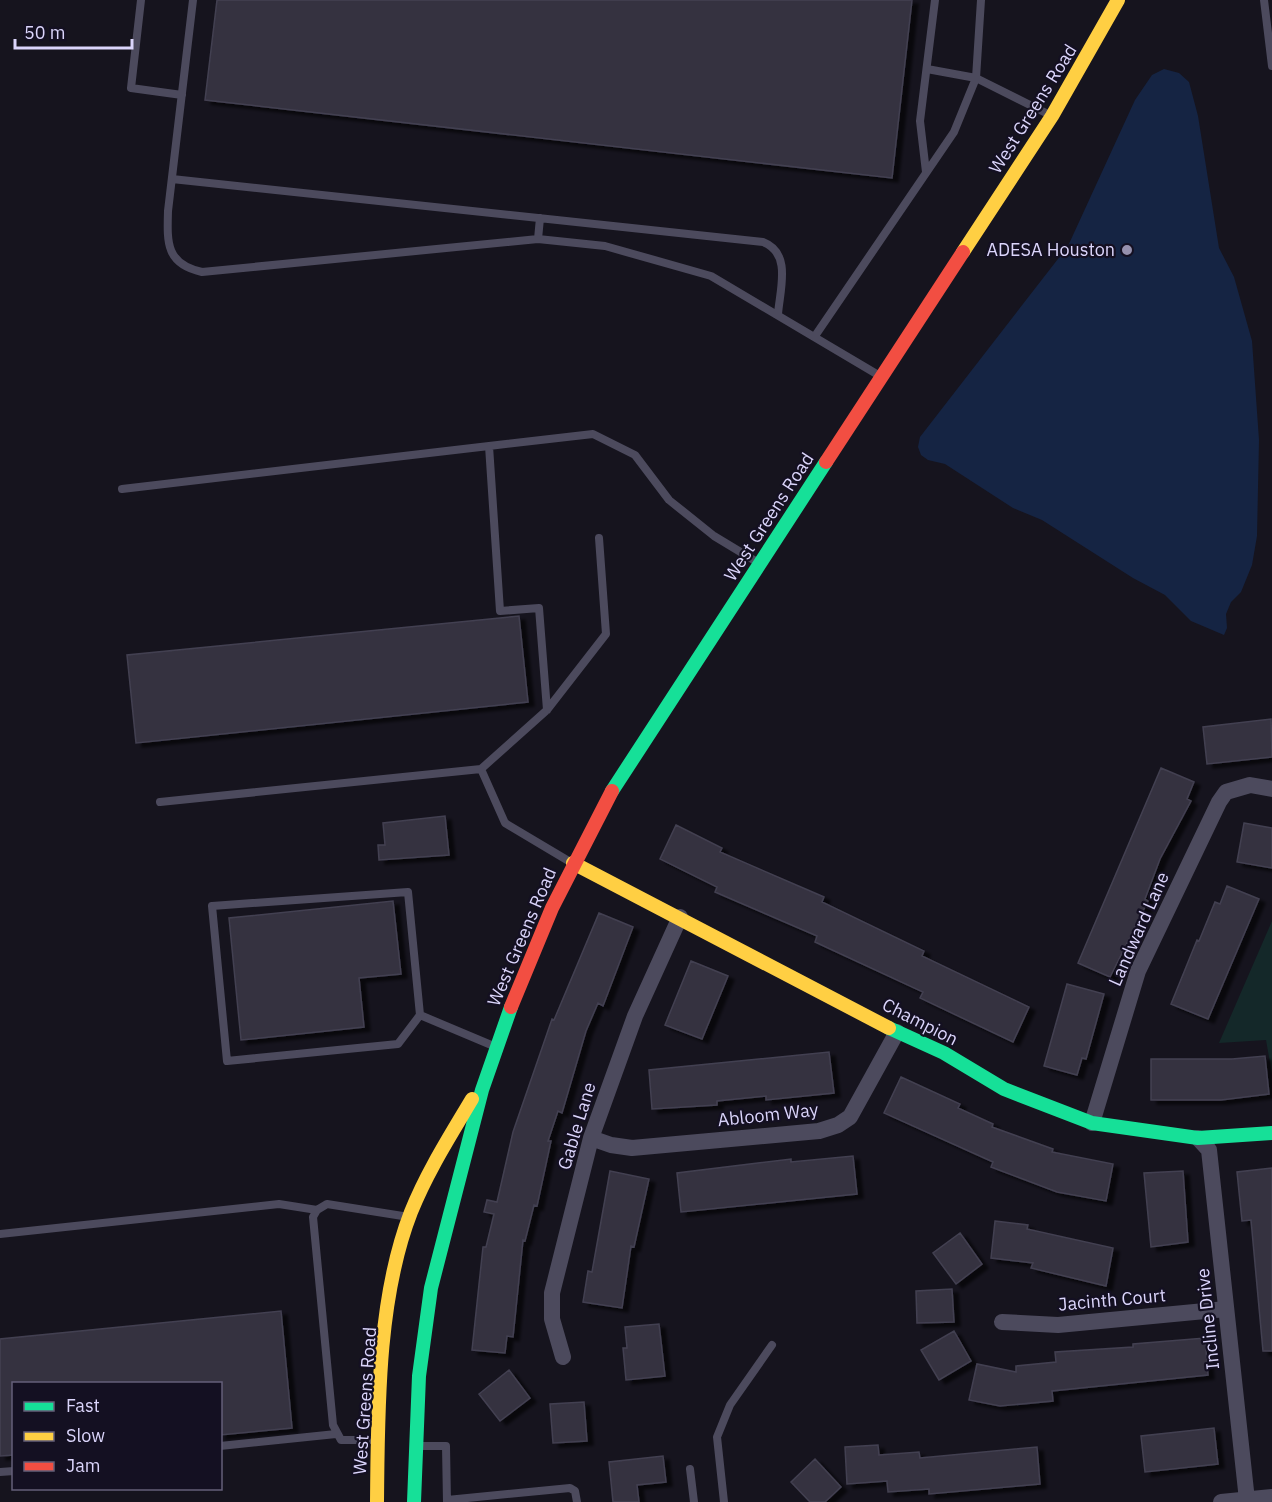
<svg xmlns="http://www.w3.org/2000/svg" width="1272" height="1502" font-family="'IBM Plex Sans',sans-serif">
<defs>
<filter id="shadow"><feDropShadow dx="6" dy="4" stdDeviation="1.5" flood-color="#0009"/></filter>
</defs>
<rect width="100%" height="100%" fill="#16141e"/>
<path fill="#142829" d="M1272 921V1074L1266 1040 1219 1043Z"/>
<path fill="#152443" d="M1164 69 1179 73 1189 82 1198 116 1219 248 1234 277 1252 341 1259 440 1257 536 1252 565 1241 592 1231 602 1226 614 1227 628 1224 635 1191 621 1165 595 1133 578 1042 520 1013 508 945 464 928 460 921 455 918 447 920 437 1068 246 1135 100 1152 75Z"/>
<path fill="#353240" stroke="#434051" stroke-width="1.5" filter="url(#shadow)" d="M217 0H912L892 178 205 100Z
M519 616 528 702 136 743 127 655Z
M1271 719 1272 757 1207 764 1203 727Z
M1161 768 1194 782 1187 799 1191 801 1160 859 1145 899 1148 901 1110 977 1078 963Z
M445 816 449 855 379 860 378 845H385L383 823Z
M1244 823 1272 828V868L1237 862Z
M676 825 722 848 720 852 824 897 822 902 924 951 922 956 1029 1007 1013 1042 920 998 923 992 815 942 817 936 715 892 717 887 660 859Z
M1227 886 1259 899 1208 1019 1171 1004 1197 940 1199 941 1215 902 1220 904Z
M393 901 401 974 359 978 364 1027 241 1040 229 918Z
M599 913 633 927 603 1006 598 1003 586 1031 562 1113 558 1111 548 1141H551L537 1206 534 1205 525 1241 523 1240 513 1337 507 1336 505 1353 472 1350 483 1247H486L494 1214 484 1212 487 1200 497 1202 513 1132 552 1019 554 1020Z
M691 961 728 976 702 1039 665 1025Z
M1067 984 1104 994 1086 1059 1082 1058 1077 1075 1044 1066Z
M829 1052 834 1093 766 1100V1096L717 1101V1105L652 1109 649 1070Z
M1265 1056 1269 1094 1221 1100H1151V1059H1232Z
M901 1077 960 1104 958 1108 993 1124 992 1127 1053 1149 1052 1152 1113 1164 1106 1201 1057 1192 991 1167 993 1162 884 1113Z
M853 1156 857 1194 681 1212 677 1173 791 1159V1162Z
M1272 1168V1351H1263L1251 1220 1242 1221 1237 1172Z
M610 1171 649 1179 634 1247 631 1246 622 1308 583 1302 588 1271 592 1272Z
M1183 1171 1188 1242 1151 1247 1144 1173Z
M995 1221 1028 1225 1027 1229 1113 1248 1106 1286 1031 1268 1033 1263 991 1258Z
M960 1233 982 1264 956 1284 933 1253Z
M952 1289 954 1322 917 1323 916 1291Z
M281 1311 292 1428 220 1435V1383H14V1455L0 1456V1339Z
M659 1324 665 1376 626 1380 623 1348H627L625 1327Z
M954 1331 971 1361 939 1380 921 1350Z
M1205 1338 1208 1375 1052 1391 1053 1401 1000 1406 969 1400 977 1364 1016 1372V1366L1056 1362 1055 1352 1133 1347V1344Z
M509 1370 530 1398 500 1421 479 1394Z
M584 1402 587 1441 553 1443 550 1404Z
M1214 1428 1218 1464 1145 1472 1141 1436Z
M878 1445 879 1455 919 1452 920 1458 1037 1447 1040 1484 929 1494V1489L888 1492 887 1481 847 1484 845 1447Z
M663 1456 666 1482 637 1485 639 1502H613L609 1462Z
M815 1459 841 1487 825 1502H810L791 1482Z"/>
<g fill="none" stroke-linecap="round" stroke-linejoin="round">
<path stroke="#4c4a5d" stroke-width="8" d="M141 0 131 88 182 95
M193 0 168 211C167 243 166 264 202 272L538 239 605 246 711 276 880 376
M1264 0 1272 66
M927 69 976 78 1052 116
M926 172 920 121 935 0
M172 179 763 242C792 253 780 289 778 314
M538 239 540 218
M815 336 954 132 976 78 981 0
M122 489 489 446
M547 710 539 608 500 611 489 446 593 434 635 455 669 500 714 536 757 562
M481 769 505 823 572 863
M160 802 481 769 547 710 606 634 599 538
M420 1015 398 1044 227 1061 212 906 408 892 420 1015 496 1047
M0 1234 279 1204 317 1210
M377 1440H341L333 1425 313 1217 317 1210 327 1204 409 1217
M220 1446 336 1434
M416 1446H446L447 1502
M690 1469 694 1502
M0 1472 14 1471
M447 1500 570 1488 575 1491 577 1502
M724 1502 717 1437 730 1405 772 1345"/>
<path stroke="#4c4a5d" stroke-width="16" d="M1092 1123 1138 971 1219 802 1226 792 1250 785 1272 789
M591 1138 611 1145 632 1148 819 1131 838 1125 850 1117 897 1032
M1198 1138 1209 1150 1247 1500
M1002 1322 1058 1325 1226 1309
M563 1357 552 1319V1293L591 1138 635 1016 680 917
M1221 1502 1272 1497"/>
<path stroke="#16e098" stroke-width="14" d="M612 791 826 462
M889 1028 944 1053 1004 1089 1092 1123 1198 1138 1272 1133
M414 1502 419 1376 431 1288 482 1090 511 1007"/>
<path stroke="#ffcf43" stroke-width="14" d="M963 252 1052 116 1118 0
M573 863 889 1028
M377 1502C378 1410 377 1299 411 1212 427 1172 450 1136 472 1099"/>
<path stroke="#f24e42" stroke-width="14" d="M826 462 963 252
M511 1007 552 908 612 791"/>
</g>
<circle fill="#9691ae" stroke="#141022" stroke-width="2" cx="1127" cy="250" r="6"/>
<g text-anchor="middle" stroke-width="4.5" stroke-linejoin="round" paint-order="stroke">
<g font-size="18" fill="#dbd5fb" stroke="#141022">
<text transform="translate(1033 109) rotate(-58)" y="6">West Greens Road</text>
<text transform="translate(769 517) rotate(-57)" y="6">West Greens Road</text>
<text transform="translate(1139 929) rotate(-66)" y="6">Landward Lane</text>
<text transform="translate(522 937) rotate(-67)" y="6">West Greens Road</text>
<text transform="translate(920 1022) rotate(27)" y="6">Champion</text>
<text transform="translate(768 1115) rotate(-6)" y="6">Abloom Way</text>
<text transform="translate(577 1126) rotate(-73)" y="6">Gable Lane</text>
<text transform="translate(1112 1300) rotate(-5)" y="6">Jacinth Court</text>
<text transform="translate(1208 1319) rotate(-96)" y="6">Incline Drive</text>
<text transform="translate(365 1401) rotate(-86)" y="6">West Greens Road</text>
</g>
<g font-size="18" fill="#dbd5fb" stroke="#141022" text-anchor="end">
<text x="1115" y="256">ADESA Houston</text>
</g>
</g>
<rect x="12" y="1382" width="210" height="108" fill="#141022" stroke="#645f79" stroke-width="1.5"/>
<rect x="24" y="1402" width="30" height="9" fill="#16e098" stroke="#645f79" stroke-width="1.5"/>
<text x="66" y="1412" font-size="18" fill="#dbd5fb">Fast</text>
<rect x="24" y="1432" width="30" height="9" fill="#ffcf43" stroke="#645f79" stroke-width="1.5"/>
<text x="66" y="1442" font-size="18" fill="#dbd5fb">Slow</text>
<rect x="24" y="1462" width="30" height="9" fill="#f24e42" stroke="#645f79" stroke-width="1.5"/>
<text x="66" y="1472" font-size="18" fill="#dbd5fb">Jam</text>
<path d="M15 39v9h117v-9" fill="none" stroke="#dbd5fb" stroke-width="3"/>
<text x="24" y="39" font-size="18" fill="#dbd5fb" stroke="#141022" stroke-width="4.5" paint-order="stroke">50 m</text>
</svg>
